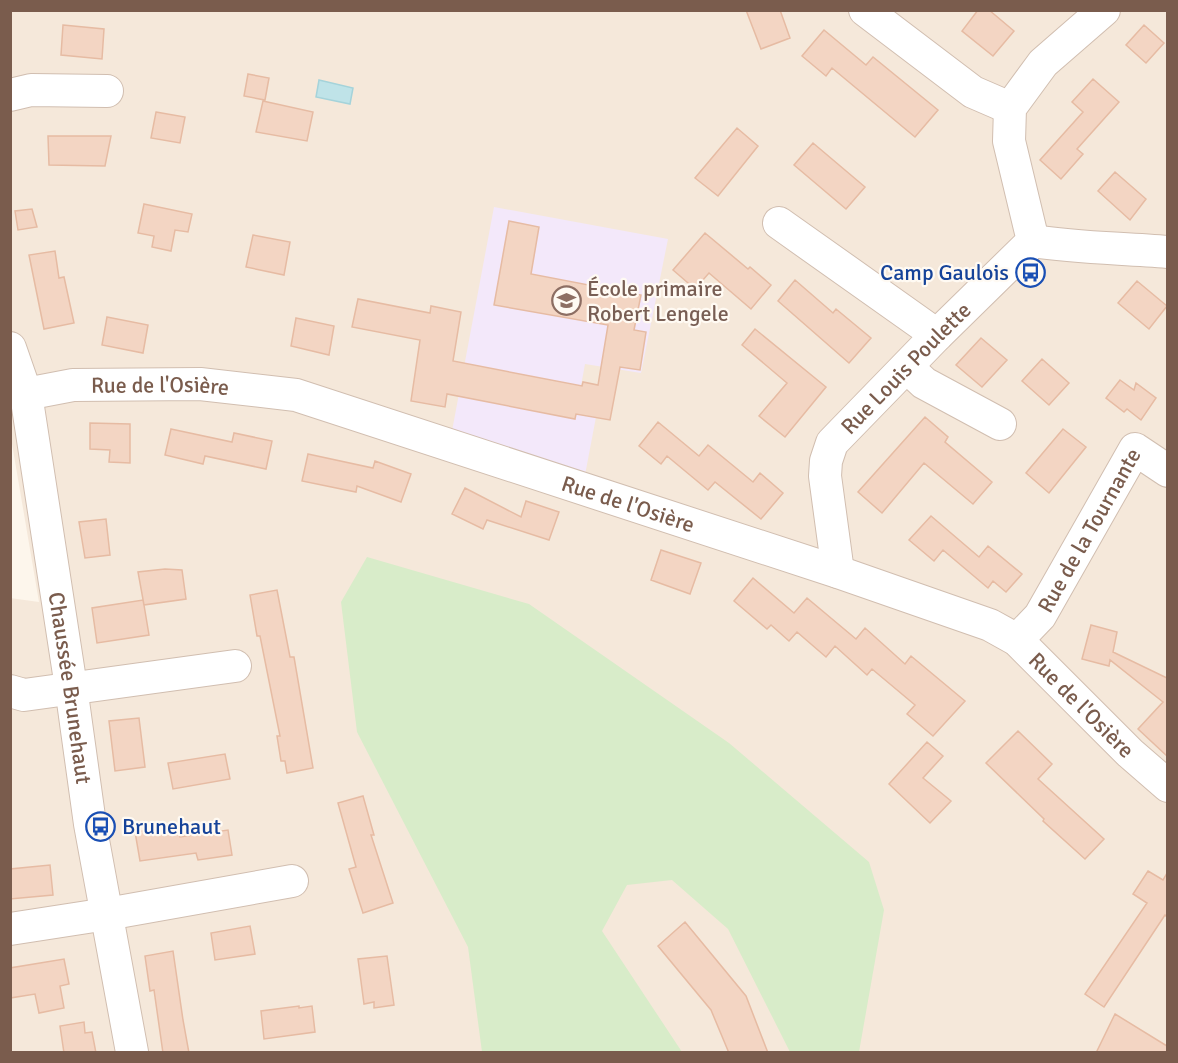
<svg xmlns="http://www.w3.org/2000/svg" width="1178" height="1063" font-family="Signika,sans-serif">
<rect width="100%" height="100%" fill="#fdf6ec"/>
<path fill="#f5e8da" d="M11 11H1167V1052H11L10 598 39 602 11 438Z"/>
<path fill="#f3e8fa" d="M494 207 668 239 641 373 585 364 576 413 596 417 585 475 452 431Z"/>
<path fill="#d8ecc9" d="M367 557 529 604 729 743 869 862 884 910 859 1052H790L728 929 672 880 627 885 602 931 682 1052H482L468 947 357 732 341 602Z"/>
<path fill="#bfe3e8" stroke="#a5d3da" stroke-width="1.5" d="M319 80 353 88 350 104 316 97Z"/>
<path fill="#f3d5c3" stroke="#e6bba3" stroke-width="1.5" d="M746 10H780L790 38 761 49Z
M978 10H989L1014 31 993 56 962 31Z
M63 25 104 29 102 59 61 55Z
M1144 25 1164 43 1146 63 1126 45Z
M824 30 866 65 873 57 938 110 915 137 832 68 826 76 802 56Z
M248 74 269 78 265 100 244 96Z
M1093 79 1119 102 1077 149 1083 154 1061 179 1040 160 1083 112 1072 102Z
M263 101 313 112 307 141 256 132Z
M156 112 185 117 180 143 151 138Z
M737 128 758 146 718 196 695 178Z
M48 136H111L105 166 49 165Z
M813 143 865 187 846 209 794 165Z
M1115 172 1146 199 1130 220 1098 191Z
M144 204 192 214 188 232 175 230 171 251 152 247 154 236 138 233Z
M32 209 37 227 18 230 15 211Z
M509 221 539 227 531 274 641 295 634 330 646 332 640 370 620 367 610 420 576 414 575 419 447 394 445 407 411 401 420 340 352 327 358 299 430 313 431 306 461 312 453 361 582 386 583 382 598 385 608 325 494 305Z
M705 233 748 269 750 267 771 285 751 309 709 273 695 289 673 270Z
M253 235 290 242 284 275 246 267Z
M55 251 59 278 64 277 74 323 44 329 29 255Z
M795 280 833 313 836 309 871 338 849 363 778 301Z
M1137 281 1167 306 1149 329 1118 303Z
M107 317 148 325 143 353 102 345Z
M296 318 334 326 329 355 291 346Z
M755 329 826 387 785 437 759 416 787 383 742 345Z
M981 338 1007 360 982 387 956 365Z
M1042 359 1069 383 1049 405 1022 381Z
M1120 380 1134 390 1136 383 1156 398 1141 420 1127 409 1124 412 1106 398Z
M925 417 948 437 945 442 992 482 973 504 924 463 882 513 858 492Z
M658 422 699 456 708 445 753 482 760 473 783 493 761 519 715 482 708 490 667 456 661 464 639 446Z
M90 423 130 424V463L109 462 110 450 90 449Z
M171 429 232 442 234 433 272 441 266 469 205 456 203 464 165 455Z
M1063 429 1086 447 1049 493 1026 473Z
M308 454 373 468 375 461 411 474 401 502 357 486 356 492 302 481Z
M465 488 521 517 526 501 559 512 549 540 487 520 483 529 452 514Z
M931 516 979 557 988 546 1022 574 1006 592 993 581 988 588 943 550 934 561 909 540Z
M106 519 110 555 85 558 79 522Z
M661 550 701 563 690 594 651 580Z
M165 569 182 570 186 599 144 605 149 635 97 643 92 608 143 600 144 605 138 572Z
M753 578 794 613 807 598 856 639 865 628 905 664 911 656 965 701 933 736 907 714 915 705 872 669 867 675 835 646 826 657 797 632 789 641 771 625 767 629 734 601Z
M277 590 290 657H294L313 768 287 773 285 761H281L277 736H280L260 636H257L250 595Z
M1091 625 1117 632 1113 652 1167 678V756L1138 729 1163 702 1110 660 1109 666 1082 659Z
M139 718 145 767 115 771 109 721Z
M1018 731 1052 764 1038 779 1104 839 1085 859 1043 821 1044 819 986 763Z
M927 742 943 756 923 778 951 801 930 823 889 784Z
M225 754 230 779 173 789 168 763Z
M363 796 374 835H371L393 903 363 913 349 869 356 867 338 803Z
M178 826 180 837 228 830 232 855 198 860 196 853 140 861 135 832Z
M50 865 53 895 10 899V869Z
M1148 871 1163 880 1167 873V917L1165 915 1104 1007 1085 994 1147 903 1133 894Z
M685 922 746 996 768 1053H729L711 1010 658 946Z
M250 926 255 954 215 960 211 933Z
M173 951 183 1020 189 1053H163L154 990 150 991 145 956Z
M387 956 394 1005 374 1008V1002L364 1004 358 959Z
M64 959 69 984 60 986 64 1008 39 1013 35 994 10 998V968Z
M299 1006V1008L312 1006 315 1032 264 1039 261 1011Z
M1115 1014 1167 1046V1053H1096Z
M84 1022 85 1033 92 1032 96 1053H64L60 1026Z"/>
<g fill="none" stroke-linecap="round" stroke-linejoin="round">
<defs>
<g id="minor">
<path d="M865 10 973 92 1010 108"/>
<path d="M10 95 31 90 107 91"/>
<path d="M779 223 937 335"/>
<path d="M1033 241C1077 248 1122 248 1168 252"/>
<path id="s1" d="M10 348 26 394 71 687 90 824 132 1052"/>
<path d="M907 367 924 383 1000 424"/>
<path id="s2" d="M26 394 73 385 200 384 296 395 838 572 990 625 1017 640 1130 753 1168 786"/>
<path id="s3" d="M838 572 825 476 826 461 832 443 937 335 1033 241 1009 141 1010 108 1043 63 1104 10"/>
<path id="s4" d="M1017 640 1040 616 1135 449 1168 471"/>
<path d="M10 691 24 695 235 666"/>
<path d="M10 929 107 914 292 881"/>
</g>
</defs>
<use href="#minor" stroke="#d1beb0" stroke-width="34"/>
<use href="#minor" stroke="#fff" stroke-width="32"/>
</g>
<defs>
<symbol id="bus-ring" viewBox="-11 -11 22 22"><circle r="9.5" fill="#fffaf3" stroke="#1a4fb4" stroke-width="1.5"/><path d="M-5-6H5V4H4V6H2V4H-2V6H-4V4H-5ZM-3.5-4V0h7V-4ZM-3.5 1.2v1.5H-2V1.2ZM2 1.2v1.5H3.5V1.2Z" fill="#1a4fb4"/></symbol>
<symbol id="school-ring" viewBox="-11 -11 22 22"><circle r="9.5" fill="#fffaf3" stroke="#8d6e63" stroke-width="1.5"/><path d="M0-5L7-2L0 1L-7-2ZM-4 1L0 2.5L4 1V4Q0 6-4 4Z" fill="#8d6e63"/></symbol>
</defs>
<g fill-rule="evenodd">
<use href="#bus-ring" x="1014" y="256" width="33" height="33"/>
<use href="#school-ring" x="550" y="284" width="33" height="33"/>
<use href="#bus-ring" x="84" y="810" width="33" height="33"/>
</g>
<g text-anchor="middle" stroke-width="4.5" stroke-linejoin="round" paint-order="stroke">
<g font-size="22" fill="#164399" stroke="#fffaf3" text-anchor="end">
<text x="1009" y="280">Camp Gaulois</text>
<text x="122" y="834" text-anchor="start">Brunehaut</text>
</g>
<g font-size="22" fill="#785e54" stroke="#fffaf3" text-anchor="start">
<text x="587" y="296">École primaire<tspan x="587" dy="25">Robert Lengele</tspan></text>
</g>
<g font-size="22" fill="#7a5c4d" stroke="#fffaf3">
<text dy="8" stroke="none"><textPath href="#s3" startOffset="236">Rue Louis Poulette</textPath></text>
<text dy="8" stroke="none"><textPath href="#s2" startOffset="135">Rue de l'Osière</textPath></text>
<text dy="8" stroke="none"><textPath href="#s2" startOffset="621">Rue de l'Osière</textPath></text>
<text dy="8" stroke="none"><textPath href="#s4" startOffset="132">Rue de la Tournante</textPath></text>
<text dy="8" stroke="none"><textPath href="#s1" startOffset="346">Chaussée Brunehaut</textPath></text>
<text dy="8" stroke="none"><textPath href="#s2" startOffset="1125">Rue de l'Osière</textPath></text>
</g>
</g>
<rect width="1178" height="1063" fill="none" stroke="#7a5c4d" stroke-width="24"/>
</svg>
